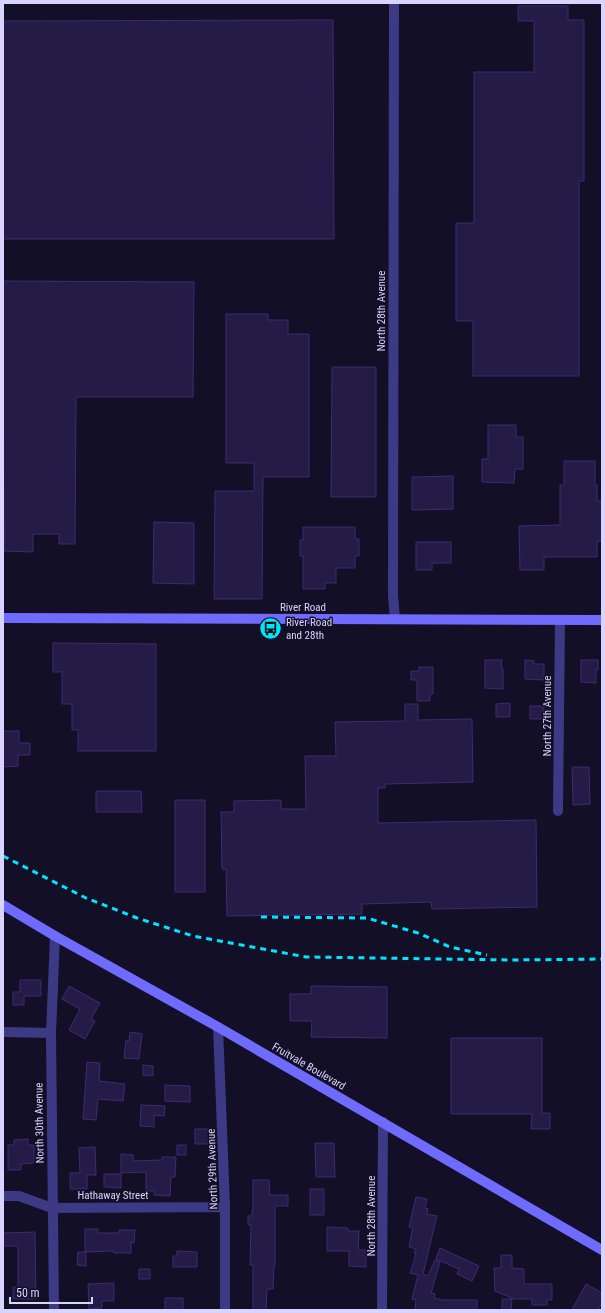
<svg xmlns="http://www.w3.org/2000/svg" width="605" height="1313" font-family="'Roboto Condensed',sans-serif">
<rect width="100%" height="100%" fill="#130f26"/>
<path fill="#241b47" stroke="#3b2d73" d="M518 6H568V20H584V181H579V376H473V321H456V223H474V72H534V21H518Z
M333 20 334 239H3V21Z
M3 281 194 282 193 397H76L75 544H59V534H33V552L4 551Z
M226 314H268V320H288V334H309V477H263L262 599H214L215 491H254V463H226Z
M332 367H376V497H331Z
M488 425H516V437H523V469H515L514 483 482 482V459H488Z
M564 461H595V485H597V501H602V541H597V557H544V570H520L519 526 560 525V485H564Z
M453 476V509L412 510V477Z
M154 522 194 523V584L153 583Z
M303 527H355V539H359V556H355V568H336V583H325V589H303V556H300V540H303Z
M416 542H451V563H432V570H416Z
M53 643 156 644V751H78V730H72V704H62V672H53Z
M485 660H502L501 668H503V689L485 688Z
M525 660 534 661V664H544V680L525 679Z
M581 660H598V670H596V683L581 682Z
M419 667H433V694H430V701H417V680H411V671H419Z
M510 703V717H496V704Z
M405 704H418V720L472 719 473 782 385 784V788H378V823L536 820 537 907 432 909 431 902 362 904V914L227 916 226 869H222L221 812H234V801L281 800V809H306L305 756H336L335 722 405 721Z
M530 706H544V719H530Z
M3 731H19V743H30V755H18V766L3 767Z
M572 767H589L590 804 573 805Z
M96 791H141L142 812H96Z
M175 800H205V892H175Z
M20 980H41V996H24V1005H13V992H20Z
M69 986 100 1003 91 1019 95 1021 85 1039 69 1030 80 1009 62 999Z
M311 986 387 987V1038L311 1037 312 1021H290V994H311Z
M130 1032 142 1034 139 1059 124 1058 126 1040 129 1041Z
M451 1038H542V1113H550V1129H531L532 1114H451Z
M87 1062 100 1063 99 1081 125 1084 123 1101 98 1099 96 1120 83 1119Z
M143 1065 153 1066V1076L143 1075Z
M165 1085 190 1086V1102L165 1101Z
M141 1105 165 1106 164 1116 154 1115V1127L140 1126Z
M195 1129H209V1144H195Z
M28 1139V1145H34V1163L21 1164V1170H8V1145H14V1140Z
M315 1143H334L335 1177H316Z
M177 1145H186V1155H177Z
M95 1147 96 1175H87V1189H70V1173H80L79 1148Z
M121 1154 133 1155V1161L162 1160V1157H176L175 1177H171L170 1196 154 1195V1191H146V1172L121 1173Z
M104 1174H121V1188L104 1187Z
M253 1180H269L270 1195H288V1206H275V1265H274L273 1289H267L266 1310H253V1265H250L251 1225H248V1216H252V1210H253Z
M310 1189H324V1215H310Z
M416 1197 427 1199 425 1208 428 1209 427 1214 437 1216 423 1274 428 1276 435 1260 440 1262 431 1293 435 1294 434 1298 443 1300H477V1310H415L416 1300 412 1299 418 1275 410 1273 416 1254 414 1253 416 1249 409 1247 413 1227H409Z
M327 1227 348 1228V1231H359L358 1250H366V1267L349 1266V1251H327Z
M85 1229H98V1233H119V1230H135L134 1243 131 1242V1253H114V1251L85 1252Z
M35 1232 36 1299H13V1287H18V1246H3V1233Z
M440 1248 479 1266 472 1281 457 1274 459 1269 436 1259Z
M177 1251 197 1252V1267H173V1256H177Z
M78 1252H86V1266L77 1265Z
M501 1255H512V1268L524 1269V1284H552V1300H547V1305H532V1299H514L495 1291 494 1268H501Z
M139 1269H150V1279H139Z
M114 1283V1301H102V1308L89 1309 88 1284Z
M586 1284 602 1293V1303L598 1310H572Z
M165 1298H183V1310H165Z
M502 1299H512L511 1310H502Z"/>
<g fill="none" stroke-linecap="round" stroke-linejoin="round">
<path stroke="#3d3a85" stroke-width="10" d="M394 3 393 596 395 619
M558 811 560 620
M218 1027 225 1207V1310
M3 1032 51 1033
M3 1196H19L52 1208 225 1207
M54 1310 51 1033 55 936
M382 1310 383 1122"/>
<path stroke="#6f6bff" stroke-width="10" d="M3 618 602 620
M3 905 55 936 218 1027 602 1250"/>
<path stroke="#00e5ff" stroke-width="3" stroke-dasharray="6 5" stroke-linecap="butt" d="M3 856 86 898 137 918 193 936 306 957 512 960 602 959
M261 917 367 918 418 933 450 947 487 955"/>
</g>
<defs>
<symbol id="bus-disc" viewBox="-11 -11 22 22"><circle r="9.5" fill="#00e5ff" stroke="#130f26"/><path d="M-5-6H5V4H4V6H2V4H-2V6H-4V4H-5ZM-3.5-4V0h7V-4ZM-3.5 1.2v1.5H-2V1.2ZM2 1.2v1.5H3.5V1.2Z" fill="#111"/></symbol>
</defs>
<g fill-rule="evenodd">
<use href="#bus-disc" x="258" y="616" width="25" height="25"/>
</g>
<g text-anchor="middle" stroke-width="3" stroke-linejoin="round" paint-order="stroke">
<g font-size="11" fill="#d9d4ff" stroke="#130f26">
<text transform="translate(381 311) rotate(-90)" y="4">North 28th Avenue</text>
<text x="303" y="611">River Road</text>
<text transform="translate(547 716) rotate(-90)" y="4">North 27th Avenue</text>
<text transform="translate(309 1066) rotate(30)" y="4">Fruitvale Boulevard</text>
<text transform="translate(39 1123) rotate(-91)" y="4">North 30th Avenue</text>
<text transform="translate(212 1169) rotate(-92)" y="4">North 29th Avenue</text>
<text x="113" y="1199">Hathaway Street</text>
<text transform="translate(371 1216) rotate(-90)" y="4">North 28th Avenue</text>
</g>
<g font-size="11" fill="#d9d4ff" stroke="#130f26" text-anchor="start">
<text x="286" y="626">River Road<tspan x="286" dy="13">and 28th</tspan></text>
</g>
</g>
<rect width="605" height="1313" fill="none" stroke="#d9d4ff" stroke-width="8"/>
<path d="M10 1297v6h82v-6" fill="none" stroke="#d9d4ff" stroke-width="2"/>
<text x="16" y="1297" font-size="12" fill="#d9d4ff" stroke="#130f26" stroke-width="3" paint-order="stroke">50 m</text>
</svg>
